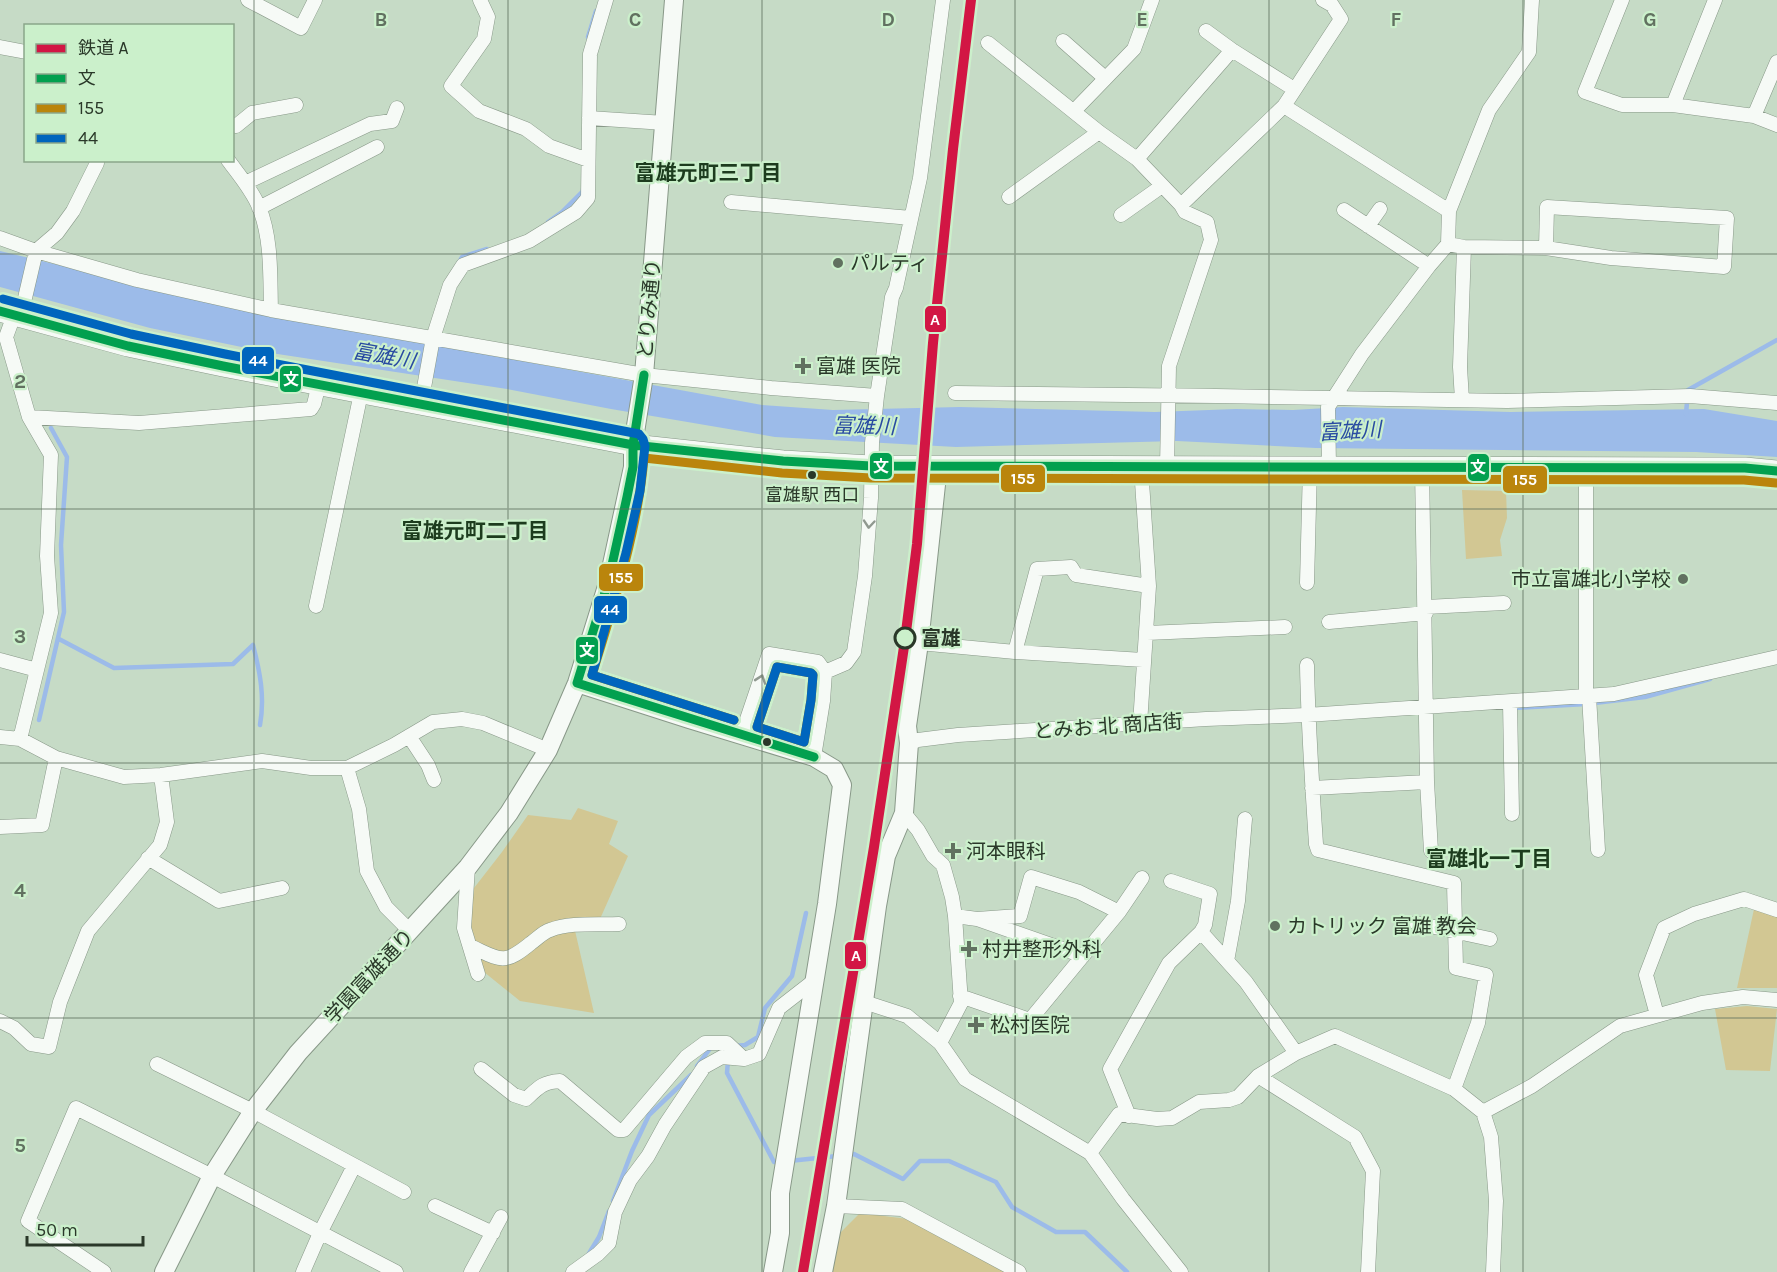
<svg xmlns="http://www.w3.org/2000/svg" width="1777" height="1272" font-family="Karla,'Noto Sans JP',sans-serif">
<rect width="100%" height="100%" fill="#c6dbc6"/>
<path fill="#d2c793" d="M1462 490 1506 491 1507 518 1500 540 1502 556 1466 559Z
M578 808 618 821 609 844 628 856 600 919 573 922 594 1013 520 1001 484 972 469 919 474 888 502 852 528 815 571 820Z
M1754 909 1777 917V988H1737Z
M1747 1006 1777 1009 1770 1071 1726 1070 1715 1009Z
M860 1213 908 1219 1006 1272H832L840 1233Z"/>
<path fill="#9cbbe9" d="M0 251 288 320 423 343 762 405 833 410 960 407 1155 412 1236 409 1293 410 1343 407 1510 412 1704 409 1777 421V457L1696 452 1316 448 1177 441 956 447 775 437 611 409 507 389 271 353 150 328 0 287Z"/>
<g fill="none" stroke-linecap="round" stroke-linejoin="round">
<path stroke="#9cbbe9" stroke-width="4.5" d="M588 37 596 11
M548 222 562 212 583 191V189
M458 264 462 257 487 249
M1686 414 1688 390 1777 340
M59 639 114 668 233 664 253 645C260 672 265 697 260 725
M1514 708 1586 704 1645 697 1710 679
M39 720 64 612 61 545 67 457 51 428
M735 1046 745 1045 758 1037 765 1008 792 976 806 913
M728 1060 727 1073 774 1162H780
M697 1066 712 1046
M849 1155 854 1154 903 1179 920 1161H949L996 1182 1012 1207 1056 1232H1085L1127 1272
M789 1161 837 1156
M613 1201 632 1151 649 1115 691 1075
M588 1255 599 1237 609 1211"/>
<defs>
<path id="street" d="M248 0 301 28 315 0
M480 0 488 17 484 39 451 86 479 111 526 129 549 146 588 160
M1622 0 1585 92 1622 105H1673L1715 0
M1206 31 1232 50 1294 89
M1063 41 1105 78
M988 43 1099 132 1137 159 1181 205 1185 212 1207 222 1211 240 1169 366 1167 467
M0 47 26 52
M1777 62 1754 116 1777 125
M1673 105 1754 116
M1284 106 1341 19 1332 5 1323 0
M1074 111 1134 49 1152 0
M589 118 665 123
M232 125 236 126 252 113 296 105
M1137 159 1232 50
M228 160C239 175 252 190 259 207 272 239 270 276 271 310
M245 183 370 124 392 121 397 108
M1009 197 1099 132
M731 202 911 218
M1181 205 1284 106 1449 211 1448 244 1429 266 1362 354 1328 407 1329 466
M259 208 377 147
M1344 210 1429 266
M1449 211 1489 110 1529 52 1532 0
M1121 215 1162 186
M1368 226 1380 209
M0 238 36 251 137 280 271 310 644 375 771 388 877 396
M1448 244 1464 247 1546 248 1611 258 1724 267 1727 218 1547 207 1546 248
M955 393 1216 396 1507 401 1690 396 1777 403
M1462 400 1460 367 1464 247
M421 404 433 338 450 285 463 265 529 241 576 212 588 198 590 54 606 0
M29 417 139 423 311 409 314 404 319 384
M1422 467 1427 782 1431 851
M1307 583 1310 467
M316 606 361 393
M1426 607 1504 603
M1329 622 1426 613
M1147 633 1285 627
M919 643 1015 652 1143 660
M1015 652 1037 569 1071 567 1076 575 1149 586
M0 660 37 670
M1307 665C1308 724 1312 784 1316 844L1318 850 1454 883 1456 968 1486 975 1478 1023 1454 1089
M825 672 846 663 854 652 865 576 871 498 872 443 877 396 892 297 896 288 920 178 943 0
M1586 696V468
M1589 696 1598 850
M1510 702 1512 814
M1140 724 1149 586 1141 467
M742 734 769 654 818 662 825 672 823 701 814 757
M409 736 428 765 434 780
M0 737 20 739 56 758 124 777 161 775 262 761 311 768H347L394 745 433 722 462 719 483 723 548 750
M20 739 51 613 47 556 51 455 29 417 6 337 14 315 25 298 36 251 57 233 73 211 97 163V160
M909 743 918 740 958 735 1206 719 1307 715 1614 694 1777 657
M347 768 359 809 367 871 386 907 410 931
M1312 788 1427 782
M904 813 918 830 933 856 943 865 952 897 955 916 961 1003 940 1043
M0 827 42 825 56 758
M148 858 219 901 282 888
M468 867 464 928 478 974
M955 916 977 919 1083 956
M977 919 1020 916 1031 877 1079 892 1119 912
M1416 923 1490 939
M1201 932 1246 982 1296 1053
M470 946C501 960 503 966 531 943 537 939 543 932 550 930 570 922 597 925 619 924
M1227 961 1238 901 1245 819
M960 996 1030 1020 1119 912 1142 878
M864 1002 907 1016 940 1043 965 1079 1090 1153 1123 1199 1181 1272
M1657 1015 1646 975 1664 928 1694 914 1744 899 1777 910
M0 1021 14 1028 31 1044 49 1047 60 1002 88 931 160 845 167 822 161 775
M157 1064 253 1111 404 1192
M481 1069 514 1095 526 1099C539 1087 543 1082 560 1081L618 1130H624L686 1057 705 1043H727L744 1059
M1258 1076 1355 1137 1373 1171 1368 1272
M1483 1112 1532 1086 1620 1026 1702 1003 1743 997 1777 1000
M1129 1116 1110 1069 1169 963 1201 932 1205 925 1210 894 1171 881
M1090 1153 1119 1114 1157 1119 1172 1118 1199 1102 1229 1100 1238 1097 1258 1076 1296 1053 1335 1036 1454 1089 1483 1112 1491 1137 1496 1201 1493 1272
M435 1206 493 1233
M836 1206 902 1209 1019 1272
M104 1272 28 1221 76 1108 212 1176 396 1272
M303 1272 320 1233 354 1166
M471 1272 501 1217
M573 1272 598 1254 609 1243 615 1212 630 1180 648 1156 665 1125 704 1067 722 1057 744 1059 759 1054 779 1008 815 980"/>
<path id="secondary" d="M577 683 689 719 814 757 834 769 842 785 827 904 780 1193V1233L773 1272
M164 1272 212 1176 253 1111 298 1053 468 867 509 813 548 750 577 683 608 583 633 467V445L644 375 674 0
M823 1272 836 1206 877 906 886 856 904 813 909 743 907 726 919 643 938 466"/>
<path id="primary" d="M0 311 128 346 223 366 633 445 783 461 871 466 1706 468H1745L1777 471"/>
</defs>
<use href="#street" stroke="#889888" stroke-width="15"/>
<use href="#secondary" stroke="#889888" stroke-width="20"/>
<use href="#primary" stroke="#889888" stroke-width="22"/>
<use href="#street" stroke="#f6faf6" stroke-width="14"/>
<use href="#secondary" stroke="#f6faf6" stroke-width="18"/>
<use href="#primary" stroke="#f6faf6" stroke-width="21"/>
<defs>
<path id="bus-1" d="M0 311 128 346 223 366 633 445 783 461 871 466 1745 468 1777 471
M644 375 633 445V467L627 497 608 583 577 683 814 757"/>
<path id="bus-2" d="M777 667 811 673 813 675 811 700 804 742 757 727Z
M734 720 592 675C613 607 638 530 644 458L782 473 871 478 1744 480 1776 483"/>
<path id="bus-3" d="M3 299 131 334 225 354 639 434 643 439 645 446 640 491 626 553 592 675 734 720
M777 667 811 673 813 675 811 700 804 742 757 727Z"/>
</defs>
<use href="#bus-1" stroke="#cbf0cb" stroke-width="14"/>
<use href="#bus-2" stroke="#cbf0cb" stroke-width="14"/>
<use href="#bus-3" stroke="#cbf0cb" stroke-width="14"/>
<use href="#bus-1" stroke="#02a04f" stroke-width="9"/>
<use href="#bus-2" stroke="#ba850c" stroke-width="9"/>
<use href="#bus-3" stroke="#0065bd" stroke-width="9"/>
<defs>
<path id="rail-1" d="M803 1272 874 847 905 640 917 544 933 343 953 149 971 0"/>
</defs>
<use href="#rail-1" stroke="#cbf0cb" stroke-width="15"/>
<use href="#rail-1" stroke="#d21644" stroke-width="10"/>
</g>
<defs><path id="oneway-chevron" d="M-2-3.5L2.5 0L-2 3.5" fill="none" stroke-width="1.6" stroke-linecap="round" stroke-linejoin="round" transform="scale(1.5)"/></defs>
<g stroke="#909990">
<use href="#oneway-chevron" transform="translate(869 524) rotate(95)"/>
<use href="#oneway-chevron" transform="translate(761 679) rotate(-71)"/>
</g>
<path fill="none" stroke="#617160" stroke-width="1.5" stroke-opacity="0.55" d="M254 0V1272M508 0V1272M762 0V1272M1015 0V1272M1269 0V1272M1523 0V1272M0 254H1777M0 509H1777M0 763H1777M0 1018H1777"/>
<g fill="#617160" stroke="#cbf0cb" stroke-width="2">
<circle cx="838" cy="263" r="6"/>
<path d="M800 357h6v6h6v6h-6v6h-6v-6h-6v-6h6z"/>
<circle cx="1683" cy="579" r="6"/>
<path d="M950 842h6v6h6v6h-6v6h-6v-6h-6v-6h6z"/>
<circle cx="1275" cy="926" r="6"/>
<path d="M966 940h6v6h6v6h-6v6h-6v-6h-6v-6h6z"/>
<path d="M973 1016h6v6h6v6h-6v6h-6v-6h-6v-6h6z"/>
</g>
<g fill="#2a3829" stroke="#cbf0cb" stroke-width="2">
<circle cx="812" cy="475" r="5"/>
<circle cx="767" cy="742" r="5"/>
</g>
<circle fill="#cbf0cb" stroke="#2a3829" stroke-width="3" cx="905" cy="638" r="10"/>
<g text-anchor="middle" stroke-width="4.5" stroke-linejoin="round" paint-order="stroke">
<g font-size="18" fill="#2a3829" stroke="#cbf0cb">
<text x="812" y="501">富雄駅 西口</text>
</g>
<g font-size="20" fill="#2a3829" stroke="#cbf0cb" text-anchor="start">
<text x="850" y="270">パルティ</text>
<text x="816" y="373">富雄 医院</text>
<text x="1671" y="586" text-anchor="end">市立富雄北小学校</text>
<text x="966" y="858">河本眼科</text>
<text x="1287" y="933">カトリック 富雄 教会</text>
<text x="982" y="956">村井整形外科</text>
<text x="990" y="1032">松村医院</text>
</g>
<g font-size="20" fill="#2a3829" stroke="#cbf0cb">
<text transform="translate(649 309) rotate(-85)" y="7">とりみ通り</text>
<text transform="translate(1108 726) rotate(-4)" y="7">とみお 北 商店街</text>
<text transform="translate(369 976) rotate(-47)" y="7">学園富雄通り</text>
</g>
<g font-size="20" font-weight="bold" fill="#2a3829" stroke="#cbf0cb" text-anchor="start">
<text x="921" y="645">富雄</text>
</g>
<g font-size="21" font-weight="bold" fill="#1d3c1e" stroke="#cbf0cb">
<text x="708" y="180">富雄元町三丁目</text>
<text x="475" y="538">富雄元町二丁目</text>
<text x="1489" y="866">富雄北一丁目</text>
</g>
<g font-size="21" font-style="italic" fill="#294ba2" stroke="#cbf0cb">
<text transform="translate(384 356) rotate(10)" y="7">富雄川</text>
<text transform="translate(864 426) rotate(1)" y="7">富雄川</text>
<text transform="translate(1350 431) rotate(-3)" y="7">富雄川</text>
</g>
</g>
<g font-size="20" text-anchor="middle" font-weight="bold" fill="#617160" stroke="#cbf0cb" stroke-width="4.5" stroke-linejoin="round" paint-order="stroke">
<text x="381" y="26">B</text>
<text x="635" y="26">C</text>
<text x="888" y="26">D</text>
<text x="1142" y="26">E</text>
<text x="1396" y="26">F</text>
<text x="1650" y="26">G</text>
<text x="20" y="388">2</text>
<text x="20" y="643">3</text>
<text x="20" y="897">4</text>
<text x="20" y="1152">5</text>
</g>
<g stroke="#cbf0cb" stroke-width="2">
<rect x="924" y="305" width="23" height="28" rx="6" fill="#d21644"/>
<rect x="241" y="346" width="34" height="29" rx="6" fill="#0065bd"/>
<rect x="279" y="365" width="23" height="28" rx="6" fill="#02a04f"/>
<rect x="869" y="452" width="24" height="28" rx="6" fill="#02a04f"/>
<rect x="1467" y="453" width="23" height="29" rx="6" fill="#02a04f"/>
<rect x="1000" y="464" width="46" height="29" rx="6" fill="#ba850c"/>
<rect x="1502" y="465" width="46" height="29" rx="6" fill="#ba850c"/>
<rect x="598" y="563" width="46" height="29" rx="6" fill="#ba850c"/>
<rect x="593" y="595" width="35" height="29" rx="6" fill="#0065bd"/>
<rect x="575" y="636" width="24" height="29" rx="6" fill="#02a04f"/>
<rect x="844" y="941" width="23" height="29" rx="6" fill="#d21644"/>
</g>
<g font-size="16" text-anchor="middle" font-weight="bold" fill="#fff">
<text x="935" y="325">A</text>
<text x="258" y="366">44</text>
<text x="291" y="385">文</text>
<text x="881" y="472">文</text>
<text x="1478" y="473">文</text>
<text x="1023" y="484">155</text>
<text x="1525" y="485">155</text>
<text x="621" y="583">155</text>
<text x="610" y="615">44</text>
<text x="587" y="656">文</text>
<text x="856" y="961">A</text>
</g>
<rect x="24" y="24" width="210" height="138" fill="#cbf0cb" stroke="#8ba68a" stroke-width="1.5"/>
<rect x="36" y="44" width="30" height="9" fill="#d21644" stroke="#8ba68a" stroke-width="1.5"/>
<text x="78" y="54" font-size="18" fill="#2a3829">鉄道 A</text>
<rect x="36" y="74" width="30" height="9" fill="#02a04f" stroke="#8ba68a" stroke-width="1.5"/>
<text x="78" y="84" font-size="18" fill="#2a3829">文</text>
<rect x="36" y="104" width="30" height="9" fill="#ba850c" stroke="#8ba68a" stroke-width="1.5"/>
<text x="78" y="114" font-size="18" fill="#2a3829">155</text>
<rect x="36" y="134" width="30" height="9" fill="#0065bd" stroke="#8ba68a" stroke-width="1.5"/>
<text x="78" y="144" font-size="18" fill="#2a3829">44</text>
<path d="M27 1236v9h116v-9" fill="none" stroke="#2a3829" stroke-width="3"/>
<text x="36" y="1236" font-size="18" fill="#2a3829" stroke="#cbf0cb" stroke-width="4.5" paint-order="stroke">50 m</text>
</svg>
